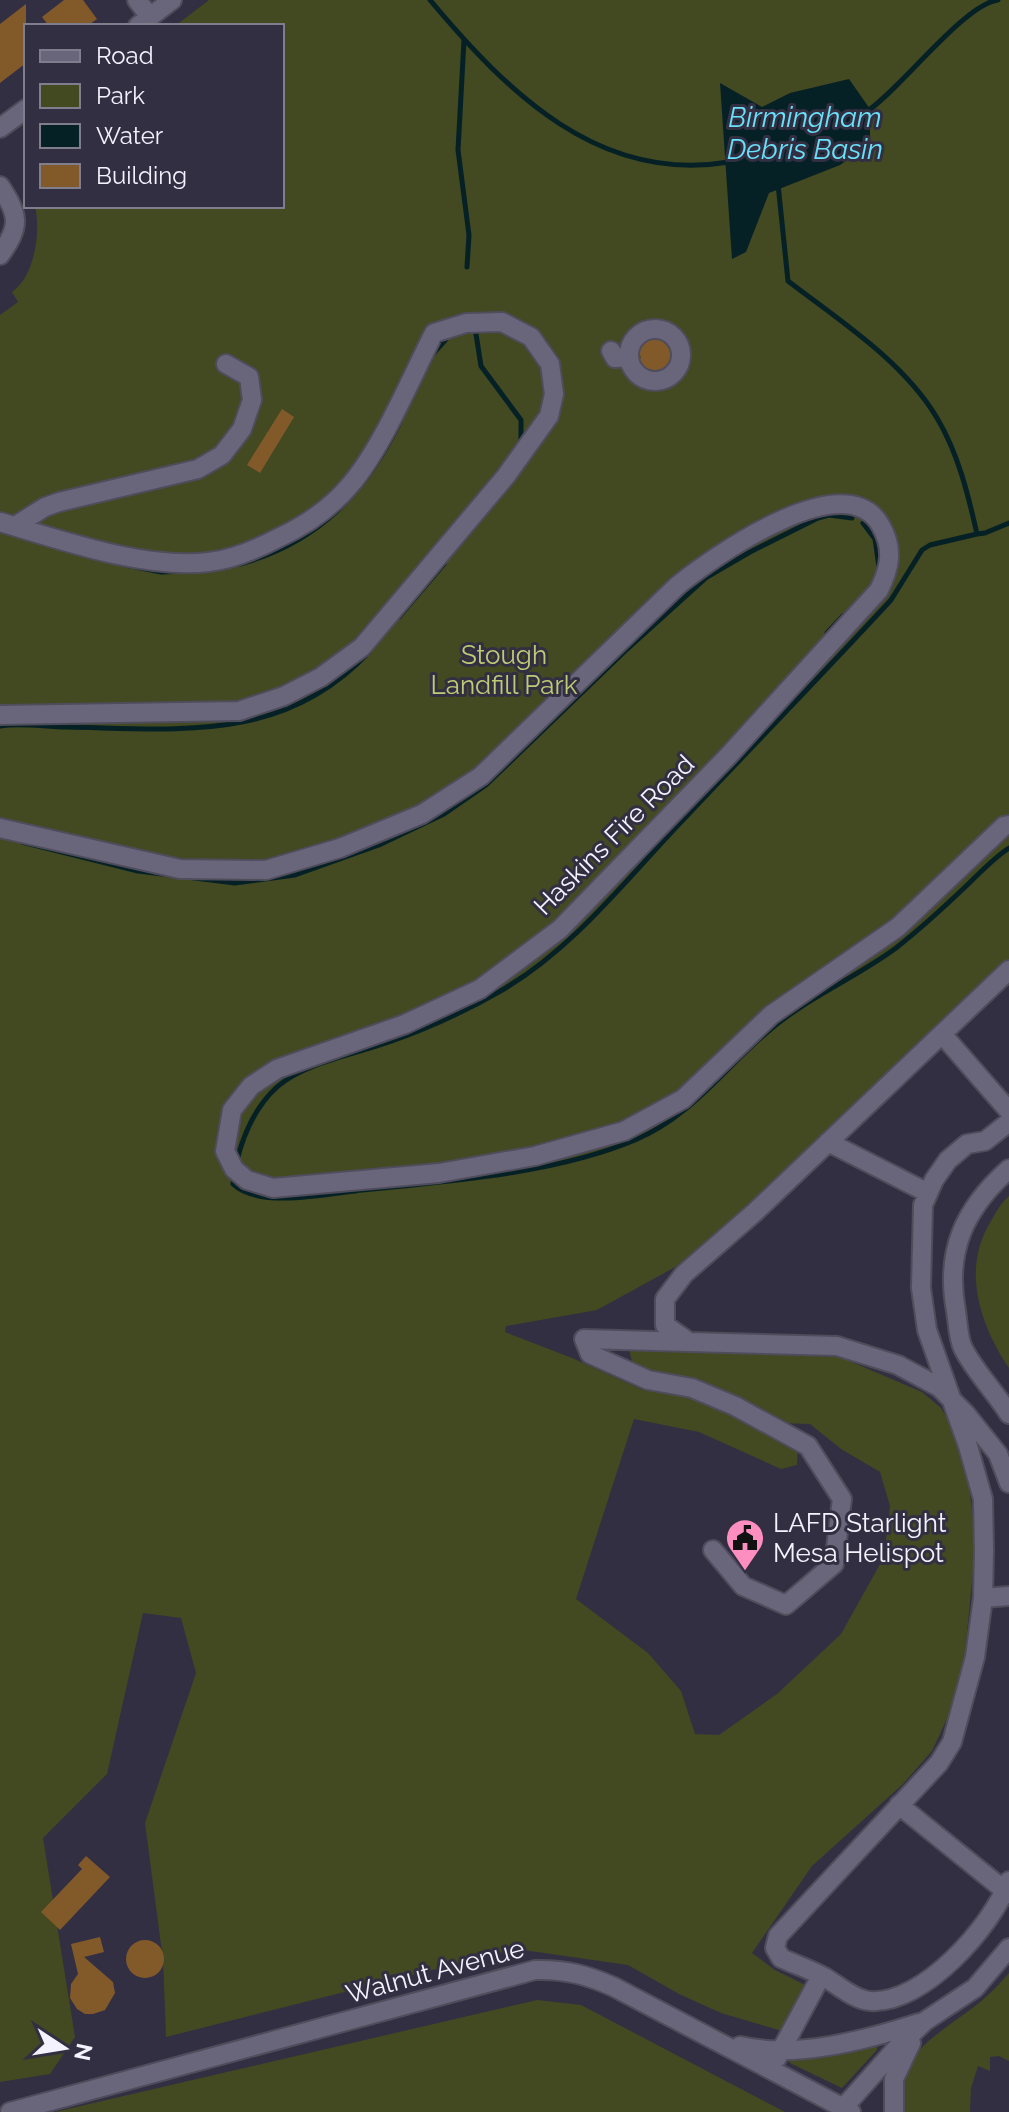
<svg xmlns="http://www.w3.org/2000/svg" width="1009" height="2112" font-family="Raleway,sans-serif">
<rect width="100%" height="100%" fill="#332f42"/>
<path fill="#434921" d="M209 0H1009V961L699 1254 597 1310 506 1326 505 1332 572 1358 643 1390 686 1392 798 1446 797 1465 781 1469 699 1432 634 1419 576 1599 648 1653 681 1691 695 1734 719 1735 777 1694 841 1634 884 1557 890 1506 880 1472 841 1449 810 1424 779 1423 696 1382 633 1366 629 1349 840 1357 922 1392 941 1408 959 1437 966 1462 976 1541 964 1663 953 1706 932 1751 903 1784 812 1866 752 1953 775 1970 807 1986 782 2031 721 2013 679 1994 628 1965 516 1949 166 2037 163 1960 145 1823 196 1673 181 1618 143 1613 107 1774 43 1838 75 2037 50 2074 0 2082V315L18 302 12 292C35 276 41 231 35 206H282V26H175Z
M1009 1196V1368C980 1325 961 1269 991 1221 996 1212 1001 1203 1009 1196Z
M1009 1973V2061L999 2056 990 2057V2071L978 2066 971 2088 970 2112H903C897 2056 928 2041 967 2012 983 2001 996 1988 1009 1973Z
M537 2000 581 2005 785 2112H55Z
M874 2043 877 2045V2050L842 2088 790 2063 787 2059Z"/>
<path fill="#062126" d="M849 79 870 109V145L840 165 769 193 746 252 732 259 720 83 762 107 790 93Z"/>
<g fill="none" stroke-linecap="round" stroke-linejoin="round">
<path stroke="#062126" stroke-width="5" d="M430 0C507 92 599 184 729 162
M464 40 458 150 469 235 467 267
M866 112C899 91 964 4 998 0
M778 184 788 281C840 321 903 361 937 418 958 453 968 494 977 534L985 533 1009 523
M476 334 481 366 521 420V443
M432 355 447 338
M863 523 875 539 879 567
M240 564C319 542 365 493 400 422
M126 565 161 572 211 570
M399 617 444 564
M827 633 843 616
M0 726C21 722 45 727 67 727 180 729 284 743 369 652
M22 842 138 871 235 883 295 875 379 845 444 814 486 785 624 652 707 577 750 552 818 518 829 515 852 518
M237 1160C244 1133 257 1105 277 1087 304 1063 356 1054 389 1042 429 1028 468 1010 504 989 569 950 616 892 667 837 741 758 817 680 891 600L922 550 930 545 977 534
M234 1173 233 1184C259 1209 328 1194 362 1190 449 1181 554 1174 635 1140 690 1117 721 1072 765 1034 804 999 854 979 896 948 920 929 942 909 964 888 979 874 992 859 1009 848"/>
</g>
<path fill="#825a2a" d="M64 0H83L97 19 87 26H49L42 17Z
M26 4V63L0 83V24Z
M658 334 671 341 676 359 669 372 663 376 652 377 636 367 641 357 635 347 643 337Z
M282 409 294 417 260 473 247 465Z
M86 1856 110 1877 60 1930 41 1912 82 1869 78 1865Z
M100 1937 104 1952 84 1957 113 1982 115 1993 105 2010 93 2014H85L77 2009 70 1998 71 1984 78 1974 71 1944Z
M126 1959a19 19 0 1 1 38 0a19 19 0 1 1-38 0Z"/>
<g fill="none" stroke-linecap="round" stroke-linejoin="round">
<defs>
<path id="minor" d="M137 0 150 17
M138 26 172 0
M0 128 26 109
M0 186C19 215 21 226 0 255
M629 355a26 26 0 1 1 52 0a26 26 0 1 1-52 0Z
M611 351 615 358 629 357
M0 522C61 540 146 570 209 562 234 559 257 549 278 538 306 525 332 507 351 484 383 446 411 378 434 333L466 323 502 322 531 337 550 364 554 394 549 416 506 476 362 647 321 677 284 696 239 711 0 715
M15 526 45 507 59 502 198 469 222 455 242 429 252 400 249 377 226 364
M0 828 180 869 266 870 340 848 422 814 481 776 678 585C713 557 846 462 881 526 894 549 890 568 879 590L729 755 560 929 480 989 405 1024 277 1069 251 1086 232 1110 225 1151 234 1169 247 1180 273 1188 439 1173 535 1156 624 1131 683 1099 771 1015 898 927 1004 826 1009 825
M1009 970 755 1212 684 1274 665 1299V1325L689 1342 837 1346 898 1365 939 1387 966 1414 998 1454 1009 1483
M942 1034 1009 1111
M1009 1122 985 1141 967 1144 948 1160 934 1180 923 1205 921 1288 927 1330 968 1446 983 1499 984 1550 983 1598 975 1657 952 1742 939 1763 778 1936 775 1948 781 1958C796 1965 812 1970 826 1978 839 1986 855 2000 870 2001 923 2005 992 1926 1009 1881
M828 1142 928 1193
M1009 1169C964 1209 945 1251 956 1311 958 1322 958 1338 963 1348 973 1369 996 1393 1009 1414
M689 1342 584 1339 590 1354 648 1380 692 1388 735 1406 808 1446 842 1499 834 1564 786 1605 743 1586 713 1550
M983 1598 1009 1596
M899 1805 1009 1894
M740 2046C796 2059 866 2040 919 2023
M777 2058 821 1976
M844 2107 894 2051 925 2021 975 1988 1009 1948
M10 2112 535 1970C565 1969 587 1975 614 1987L851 2112
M894 2112V2079L911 2043"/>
</defs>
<use href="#minor" stroke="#4f4c5b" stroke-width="22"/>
<use href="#minor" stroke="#69667b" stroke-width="18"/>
</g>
<defs>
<symbol id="civic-pin" viewBox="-11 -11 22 30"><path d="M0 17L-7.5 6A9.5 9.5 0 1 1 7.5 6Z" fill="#fd8ebf" stroke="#332f42"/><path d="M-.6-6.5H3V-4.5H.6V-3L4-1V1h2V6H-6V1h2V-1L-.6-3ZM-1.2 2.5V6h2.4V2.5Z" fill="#111"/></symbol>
</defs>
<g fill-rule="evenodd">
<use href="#civic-pin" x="723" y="1516" width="44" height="60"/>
</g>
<g text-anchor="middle" stroke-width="6" stroke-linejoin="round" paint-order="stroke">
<g font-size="26" fill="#bfcb74" stroke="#332f42">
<text x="504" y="664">Stough<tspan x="504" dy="30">Landfill Park</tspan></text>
</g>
<g font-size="26" fill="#f4f2fe" stroke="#332f42">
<text transform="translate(614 835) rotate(-45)" y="9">Haskins Fire Road</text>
<text transform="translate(435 1971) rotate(-15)" y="9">Walnut Avenue</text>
</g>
<g font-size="26" fill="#f4f2fe" stroke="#332f42" text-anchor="start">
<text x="773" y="1532">LAFD Starlight<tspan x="773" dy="30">Mesa Helispot</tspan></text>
</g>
<g font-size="28" font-style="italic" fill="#68e1f9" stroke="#332f42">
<text x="805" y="127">Birmingham<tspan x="805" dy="32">Debris Basin</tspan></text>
</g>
</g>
<rect x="24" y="24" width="260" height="184" fill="#332f42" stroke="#807d8d" stroke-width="2"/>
<rect x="40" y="50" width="40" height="12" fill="#69667b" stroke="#807d8d" stroke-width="2"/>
<text x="96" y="64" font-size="24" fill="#f4f2fe">Road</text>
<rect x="40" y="84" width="40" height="24" fill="#434921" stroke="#807d8d" stroke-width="2"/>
<text x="96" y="104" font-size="24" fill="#f4f2fe">Park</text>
<rect x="40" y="124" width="40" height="24" fill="#062126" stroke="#807d8d" stroke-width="2"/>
<text x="96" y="144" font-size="24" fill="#f4f2fe">Water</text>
<rect x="40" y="164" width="40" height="24" fill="#825a2a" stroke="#807d8d" stroke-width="2"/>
<text x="96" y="184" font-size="24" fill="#f4f2fe">Building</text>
<g transform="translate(64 2048) rotate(102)" stroke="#332f42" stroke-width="6" paint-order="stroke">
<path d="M0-6L14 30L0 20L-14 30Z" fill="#f4f2fe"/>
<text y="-12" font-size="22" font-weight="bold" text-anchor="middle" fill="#f4f2fe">N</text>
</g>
</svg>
